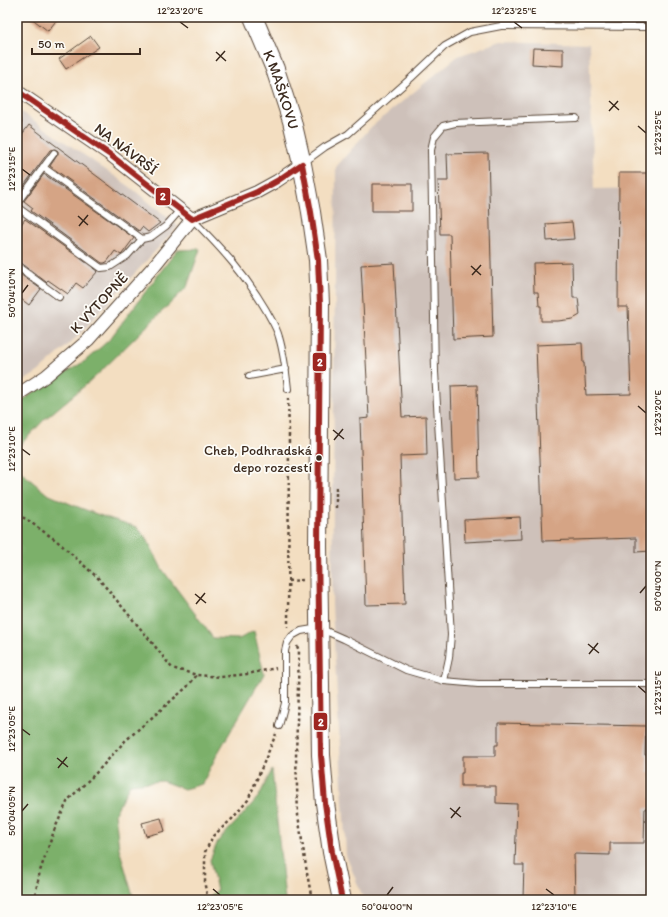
<svg xmlns="http://www.w3.org/2000/svg" width="668" height="917" font-family="Itim,sans-serif">
<rect width="100%" height="100%" fill="#fdfcf7"/>
<filter id="ink" filterUnits="userSpaceOnUse"><feTurbulence type="fractalNoise" baseFrequency=".025" numOctaves="2"/><feDisplacementMap in="SourceGraphic" scale="8" xChannelSelector="R" yChannelSelector="G"/><feConvolveMatrix kernelMatrix="1 2 1 2 8 2 1 2 1" color-interpolation-filters="sRGB"/></filter>
<filter id="wash" filterUnits="userSpaceOnUse"><feTurbulence type="fractalNoise" baseFrequency=".012" numOctaves="4" result="noise"/><feDisplacementMap in="SourceGraphic" scale="16" xChannelSelector="R" yChannelSelector="G"/><feGaussianBlur stdDeviation="0.9" result="paint"/><feColorMatrix in="noise" values="0 0 0 0 0 0 0 0 0 0 0 0 0 0 0 0 0 1.4 0 .05"/><feComposite in="paint" operator="in"/></filter>
<g filter="url(#wash)">
<rect width="100%" height="100%" fill="#f3dec1"/>
<path fill="#cec1ba" d="M501 41 589 44 594 189 651 188V900H364L346 855 332 606 336 167 371 127 458 56Z
M17 109 129 186 178 226 77 337 38 372 17 385Z"/>
<path fill="#7cb06b" stroke="#5c6d44" d="M200 249 187 287 94 378 45 419 17 448V405L34 392 85 361 109 340 177 250Z
M17 457 21 472 47 494 73 505 99 515 137 527 147 539 162 569 213 638 239 639 254 631 264 674 219 751 202 784 184 789 162 781 130 784 115 813 119 848 134 900H17Z
M272 770 285 900H207L217 890 210 860 218 841 239 819 259 796Z"/>
<g id="blocks">
<path fill="#d5a485" d="M30 17H59L48 31Z
M91 36 99 47 66 69 59 59Z
M533 48 563 49V66L532 64Z
M29 125 51 142 160 223 148 232 142 227 139 231 50 166 58 154V151L55 149 50 150 17 195V141Z
M488 153 493 337 453 339 450 234H440L438 181H448L447 154Z
M619 173H651V551L636 552V538L543 541 536 345 582 343 583 363H584L586 395 631 394 628 307H618Z
M44 174 134 238 122 254 121 255 115 251 107 262H106L105 263H102L31 211 33 208 24 201Z
M372 184H412V211H372Z
M25 219 98 271 83 288 76 283 68 294 48 280 46 282 20 262H17V230Z
M572 222 574 239 547 241 546 224Z
M572 262 573 298H578L580 315 573 319 558 321H541V306H539L538 292H534L533 263Z
M394 263 402 417 426 416 427 455 400 456 405 604 366 605 360 419 369 418 361 265Z
M17 272 41 289 29 305 17 296Z
M477 385 479 477 454 478 451 386Z
M520 517 521 539 465 542 464 520Z
M498 723 646 726 645 755H647V772H651V808H645L644 843H610V855L574 854 575 899 555 900V898H523L524 865H515L517 804 496 803V786H461V773H463V756H495V745H498Z
M161 818 165 831 146 836 142 823Z"/>
</g>
</g>
<g filter="url(#ink)">
<use href="#blocks" fill-opacity="0" stroke="#574536" stroke-width="1"/>
<g fill="none" stroke-linecap="round" stroke-linejoin="round">
<defs>
<path id="lane" d="M581 27V17
M17 123 18 122
M303 163 325 147 348 134 411 78 445 46 470 32 501 26 651 27
M43 167 142 239
M17 203 54 153
M17 207 101 268 110 267 127 256 142 239 151 237 166 226 180 210
M192 219C221 248 245 274 266 310 270 318 277 328 279 337 284 354 286 371 288 389
M17 266 59 297
M249 376 286 369
M444 681 449 658 451 635 435 372 431 150 434 137 443 126 455 123 576 118
M279 726 285 703V651L287 643 292 636 301 631 319 628 344 639 406 670 444 681 478 684H651"/>
<path id="street" d="M17 91 109 154 192 219
M17 395 46 376 88 340 154 266 192 219 257 192 277 181 302 164"/>
<g id="secondary">
<path id="s1" d="M253 17 275 69 292 121 302 164 311 212 318 260 320 304 318 546 321 755 325 803 332 852 342 900"/>
</g>
</defs>
<use href="#lane" stroke="#574536" stroke-width="8"/>
<use href="#street" stroke="#574536" stroke-width="14"/>
<use href="#secondary" stroke="#574536" stroke-width="20"/>
<path stroke="#574536" stroke-width="2.5" stroke-dasharray="3 3" stroke-linecap="butt" d="M288 398 289 433 288 627
M336 508V487
M17 515 26 519 57 541 98 578 150 640 172 668 197 675 221 677 247 674 276 668
M288 581 304 580
M297 646 299 651 296 757 298 815 307 873 312 900
M34 900 40 871 55 828 68 800 96 773 125 741 187 687 197 675
M208 900 205 886V852L213 836 232 819 248 800 276 734"/>
<use href="#lane" stroke="#fff" stroke-width="6"/>
<use href="#street" stroke="#fff" stroke-width="12"/>
<use href="#secondary" stroke="#fff" stroke-width="18"/>
<defs>
<path id="bus-1" d="M17 91 109 154 192 219 257 192 277 181 302 164 311 212 318 260 320 304 318 546 321 755 325 803 332 852 342 900"/>
</defs>
<use href="#bus-1" stroke="#fdfcf7" stroke-width="9"/>
<use href="#bus-1" stroke="#9e2621" stroke-width="6"/>
</g>
</g>
<path fill="none" stroke="#3b2a1e" stroke-width="1.5" d="M180 22 188 28M514 22 522 28M216 52 226 61M216 61 225 51M609 101 619 110M609 111 618 101M638 126 646 133M22 169 30 175M78 216 88 225M79 226 88 215M471 266 481 275M472 275 481 265M22 293 28 285M638 406 646 413M333 430 344 439M334 440 343 429M22 449 30 455M640 593 646 586M195 594 206 603M196 604 205 593M588 644 599 653M589 654 598 643M638 686 646 693M22 729 30 735M57 758 68 767M58 768 67 757M450 808 461 817M22 811 28 804M451 818 460 807M213 889 220 895M546 889 554 895M387 895 393 887"/>
<circle fill="#3b2a1e" stroke="#fdfcf7" stroke-width="1.5" cx="319" cy="458" r="3.5"/>
<g text-anchor="middle" stroke-width="3.5" stroke-linejoin="round" paint-order="stroke">
<g font-size="14" fill="#3b2a1e" stroke="#fdfcf7" text-anchor="end">
<text x="312" y="455">Cheb, Podhradská<tspan x="312" dy="17">depo rozcestí</tspan></text>
</g>
<g font-size="15" fill="#3b2a1e" stroke="#fdfcf7">
<text dy="5" stroke="none"><textPath href="#s1" startOffset="78">K MAŠKOVU</textPath></text>
<text transform="translate(126 149) rotate(37)" y="5">NA NÁVRŠÍ</text>
<text transform="translate(99 303) rotate(-47)" y="5">K VÝTOPNĚ</text>
</g>
</g>
<g stroke="#fdfcf7" stroke-width="1.5">
<rect x="155" y="187" width="16" height="19" rx="4" fill="#9e2621"/>
<rect x="312" y="352" width="15" height="20" rx="4" fill="#9e2621"/>
<rect x="313" y="712" width="15" height="19" rx="4" fill="#9e2621"/>
</g>
<g font-size="11" text-anchor="middle" font-weight="bold" fill="#fff">
<text x="163" y="200">2</text>
<text x="320" y="366">2</text>
<text x="321" y="726">2</text>
</g>
<rect width="668" height="917" fill="none" stroke="#fdfcf7" stroke-width="44"/>
<path d="M32 48v6h108v-6" fill="none" stroke="#3b2a1e" stroke-width="2"/>
<text x="38" y="48" font-size="12" fill="#3b2a1e" stroke="#fdfcf7" stroke-width="3" paint-order="stroke">50 m</text>
<rect x="22" y="22" width="624" height="873" fill="none" stroke="#3b2a1e" stroke-width="1.5"/>
<g font-size="10" text-anchor="middle" fill="#3b2a1e">
<text x="180" y="14">12°23'20"E</text>
<text x="514" y="14">12°23'25"E</text>
<text transform="translate(657 133) rotate(-90)" y="4">12°23'25"E</text>
<text transform="translate(11 169) rotate(-90)" y="4">12°23'15"E</text>
<text transform="translate(11 293) rotate(-90)" y="4">50°04'10"N</text>
<text transform="translate(657 413) rotate(-90)" y="4">12°23'20"E</text>
<text transform="translate(11 449) rotate(-90)" y="4">12°23'10"E</text>
<text transform="translate(657 586) rotate(-90)" y="4">50°04'00"N</text>
<text transform="translate(657 693) rotate(-90)" y="4">12°23'15"E</text>
<text transform="translate(11 729) rotate(-90)" y="4">12°23'05"E</text>
<text transform="translate(11 811) rotate(-90)" y="4">50°04'05"N</text>
<text x="220" y="910">12°23'05"E</text>
<text x="387" y="910">50°04'00"N</text>
<text x="554" y="910">12°23'10"E</text>
</g>
</svg>
